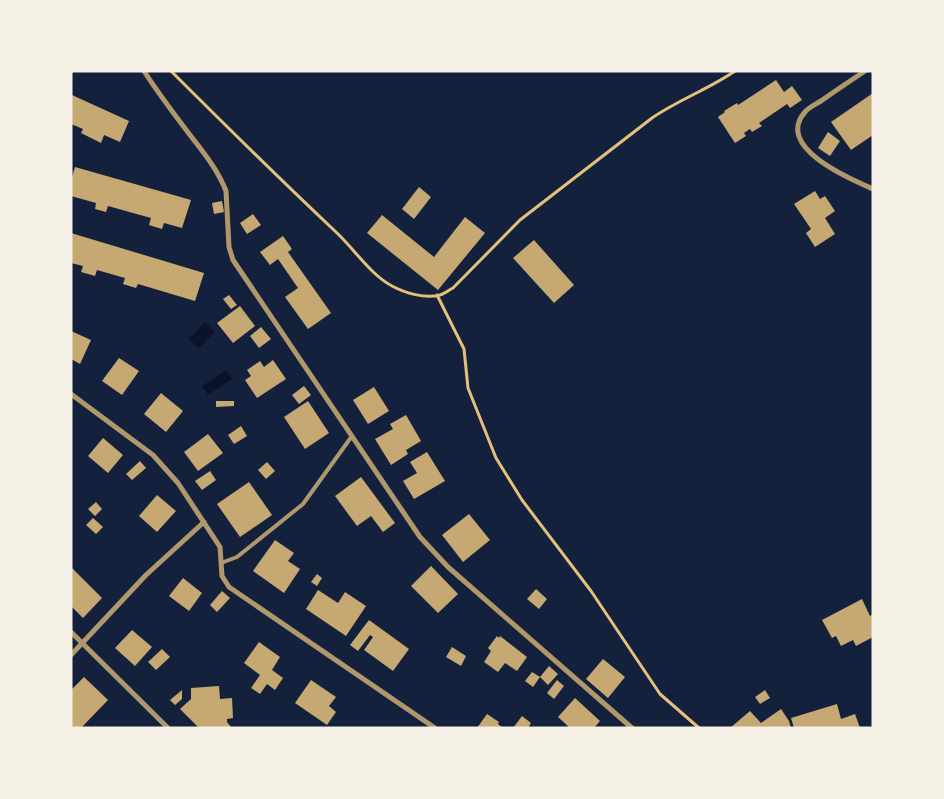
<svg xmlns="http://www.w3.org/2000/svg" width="944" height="799" font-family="Overpass,sans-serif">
<rect width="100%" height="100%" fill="#14213d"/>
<path fill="#0b132b" d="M205 322 215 332 199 348 189 339Z
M226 370 232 379 208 395 202 386Z"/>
<path fill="#c6a872" d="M776 80 784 92 792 86 802 100 790 108 787 104 759 123 762 126 752 132 750 129 744 133 746 136 735 143 718 117 725 112 724 111 737 103 738 105Z
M873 93V135L851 150 831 122Z
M72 95 129 121 120 142 104 135 101 143 81 133 83 129 71 124Z
M828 132 840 141 830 156 818 148Z
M75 167 191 200 182 228 164 223 162 229 149 225 151 218 108 206 106 212 95 209 96 203 71 196V180Z
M419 187 431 197 414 219 402 209Z
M815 191 820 199 825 196 835 211 825 218 835 234 815 247 806 233 811 229 794 204Z
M222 201 224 212 214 214 212 203Z
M253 214 261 225 247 234 240 223Z
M382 215 434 257 465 217 485 233 438 290 367 233Z
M71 233 204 273 195 301 138 284 136 288 123 284 125 278 97 270 95 276 81 272 83 266 71 263Z
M283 236 292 249 288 252 331 313 308 329 285 297 298 288 278 259 270 265 260 252Z
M534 240 574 285 554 303 513 258Z
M229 295 237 305 231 309 223 299Z
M240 306 255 326 233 343 217 323Z
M261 327 271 339 259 348 250 336Z
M71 331 91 340 80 364 71 359Z
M119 358 139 371 122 395 102 381Z
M273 360 286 379 257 398 245 380 251 376 247 370 260 361 264 367Z
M304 386 311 395 299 404 292 395Z
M374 387 389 411 368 424 353 400Z
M161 393 183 411 166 432 144 414Z
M216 401H234V406L216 407Z
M308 401 329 433 305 449 284 417Z
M406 415 421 441 406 450 408 454 391 465 375 439 393 429 390 424Z
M241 426 247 436 234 444 228 435Z
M208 434 223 453 198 471 184 452Z
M103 438 123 455 108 473 88 456Z
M427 452 445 481 414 499 403 481 417 473 410 462Z
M140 461 146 468 132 480 126 474Z
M267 462 275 471 266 479 258 470Z
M210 471 216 480 202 490 195 481Z
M361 477 395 523 383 532 371 516 357 526 335 496Z
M249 482 272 515 240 537 217 504Z
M157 495 176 511 157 532 139 516Z
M96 502 102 509 95 516 88 509Z
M469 514 490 540 463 562 442 535Z
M93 518 103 527 96 534 86 525Z
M275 540 294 553 288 561 300 569 284 593 253 571Z
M431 566 458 594 438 613 411 586Z
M71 567 102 598 83 618 71 606Z
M317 574 322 578 317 586 311 582Z
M183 578 202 593 189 611 169 596Z
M536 589 547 599 539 609 527 599Z
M318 590 338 603 345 592 366 606 346 636 306 609Z
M222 591 230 598 217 612 210 605Z
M862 599 870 616 873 614V637L856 646 853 640 841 646 836 636 832 638 822 620Z
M369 620 409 649 393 671 364 650 373 637 370 635 358 651 350 645Z
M132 630 152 647 135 666 115 648Z
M497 636 499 638 500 636 527 657 517 671 505 663 498 672 484 662 491 651 488 648Z
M259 642 280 657 272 670 283 678 275 690 267 684 260 694 251 688 260 675 244 663Z
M452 647 466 656 461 666 446 657Z
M162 649 170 657 156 670 148 662Z
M603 659 625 677 608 698 586 679Z
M549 666 558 674 548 685 540 677Z
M532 672 540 677 533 687 525 681Z
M84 677 108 700 81 728H71V690Z
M311 680 336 697 329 706 336 712 327 725 295 703Z
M557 680 564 686 554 699 547 693Z
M219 686 220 699 232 698 233 718 227 719V722L232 728H199L180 709 191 699V688Z
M182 690V699L175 705 170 700Z
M765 690 770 698 760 704 755 697Z
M575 698 600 721 594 728H570L558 717Z
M837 704 841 719 855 714 860 728H794L791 718Z
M781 709 789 721 791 728H730L750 711 761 723Z
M487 714 499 722 498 724 503 728H477Z
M522 716 531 723 528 728H513Z"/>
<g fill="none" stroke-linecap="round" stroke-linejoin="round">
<path stroke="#e5c07b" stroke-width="3" d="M171 71C226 126 281 180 337 233 355 250 370 274 392 286 405 293 425 299 440 295 444 294 449 290 453 288L520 220 652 118C678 100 709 89 735 71
M71 72 72 71
M437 295 464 349 468 388 496 458 522 500 591 591 660 694 699 728"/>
<path stroke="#b1986c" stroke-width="4" d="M221 563 237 557 303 504 352 436"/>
<path stroke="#b1986c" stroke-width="5" d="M144 71C158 93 174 114 190 135 204 153 218 170 226 191L229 247 233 260 420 537 448 567 632 728
M865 71C850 81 835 91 821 101 816 104 808 108 805 112 774 147 850 179 873 189
M71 394 153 455 178 483 220 547 222 576 229 587 435 728
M71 632 168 728
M71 655 146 575 204 522"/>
</g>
<rect width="944" height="799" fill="none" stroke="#f6f1e7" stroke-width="145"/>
</svg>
